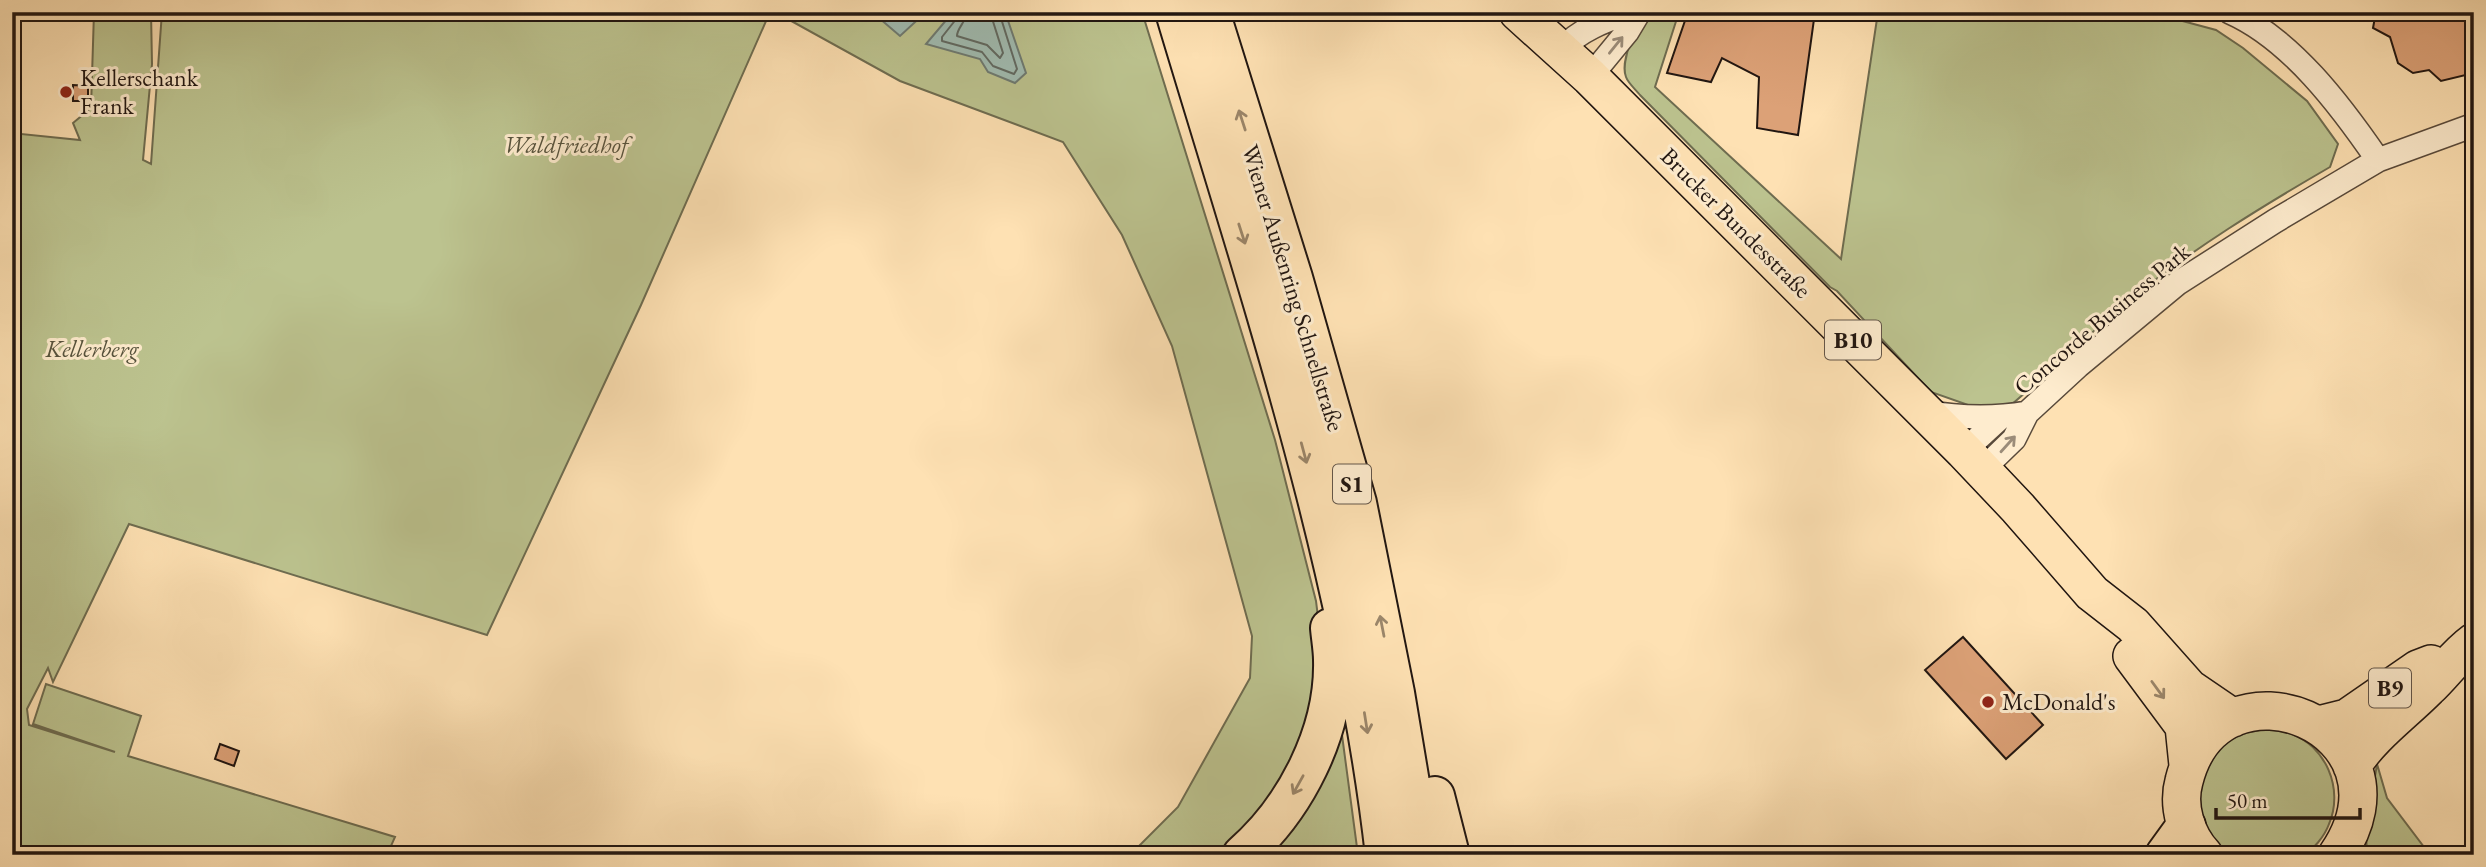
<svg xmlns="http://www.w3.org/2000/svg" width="2486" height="867" font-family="'EB Garamond',serif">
<rect width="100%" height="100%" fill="#fee1b3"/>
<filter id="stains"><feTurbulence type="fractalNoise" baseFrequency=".00286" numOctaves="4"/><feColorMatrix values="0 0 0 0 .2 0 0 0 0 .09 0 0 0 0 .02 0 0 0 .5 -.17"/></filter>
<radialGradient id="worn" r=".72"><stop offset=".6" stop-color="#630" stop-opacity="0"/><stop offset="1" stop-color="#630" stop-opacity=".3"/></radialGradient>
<path fill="#bcc38f" stroke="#6e6c50" stroke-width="2" d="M94 12H151L152 64 143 160 151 164 162 12H770L641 305 487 635 129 524 53 682 48 668 27 709 29 725 115 752 33 724 46 684 141 716 128 756 395 837 387 855H12V133L80 140 73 123 91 108Z
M786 12H1142L1275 440 1316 601 1325 675 1305 753 1227 855H1130L1178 807 1250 678 1252 636 1172 346 1122 235 1063 142 900 81 784 17Z
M1679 12 1655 87 1841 259 1878 12H2149L2216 30 2243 48 2307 101 2338 144 2330 167C2261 207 2194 248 2132 298 2091 332 2052 370 2011 405L1995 407 1968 405 1931 392 1837 291 1830 287 1640 95C1636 90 1628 83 1626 77 1620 62 1636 20 1651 13 1659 10 1671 12 1679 12Z
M2267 729C2274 730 2282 731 2289 733 2326 745 2344 789 2329 824 2325 835 2313 852 2301 855 2294 856 2286 855 2279 855 2267 855 2242 858 2231 855 2222 852 2214 840 2209 832 2191 804 2198 761 2227 742 2240 733 2253 731 2267 729Z
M1342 735 1358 855H1263L1311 794Z
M2377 764 2387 798 2430 855H2367L2366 832Z"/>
<path fill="#a0bcb2" stroke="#6d7a72" stroke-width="2" d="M872 12H926L900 36Z
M953 12H1005L1026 73 1015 83 988 72 980 59 926 44Z"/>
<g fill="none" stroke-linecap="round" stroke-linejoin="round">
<path stroke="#606962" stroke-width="2" d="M958 12 957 18 942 37V41L982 52 993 66 1014 74 1017 69 999 12
M967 12C966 22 957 28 957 36L987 45 1000 58 1003 53 990 12"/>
</g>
<path fill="#dca177" stroke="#211611" stroke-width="2" d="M1688 12H1815L1798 135 1757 128 1759 77 1722 58 1711 82 1667 73Z
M2376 12H2474V73L2441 81 2429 70 2413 73 2398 63 2390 37 2373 28Z
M73 85 88 86V101H73Z
M1963 637 2043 725 2006 759 1925 670Z
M220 744 239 751 234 766 215 759Z"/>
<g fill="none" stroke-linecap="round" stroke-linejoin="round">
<defs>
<path id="minor" d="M2230 12C2291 39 2341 106 2378 160
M1561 50C1579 30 1604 21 1629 12
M1590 77 1627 32 1639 12
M1925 412C1960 418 1992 419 2027 413
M1964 451 2001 417
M1982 470 2014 439 2027 413 2078 366 2178 283 2275 221 2378 160 2474 125"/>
<path id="primary" d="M1518 12 1590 77 1964 451 2018 508 2092 593 2133 625 2189 688 2233 718
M2132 656 2184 726 2188 765
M2319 725 2347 718 2418 669 2431 664
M2352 766C2372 735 2402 714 2428 688 2444 673 2456 655 2474 642
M2204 855C2186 836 2177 806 2184 781 2218 644 2423 729 2337 855"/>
<path id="motorway" d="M1175 12C1258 290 1352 566 1385 855
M1210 12 1293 278 1357 503 1395 693 1422 855
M1435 796 1450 855
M1242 855C1295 809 1335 732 1333 660 1333 650 1331 639 1330 628
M2165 855 2186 826"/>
</defs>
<use href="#minor" stroke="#58493a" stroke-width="26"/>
<use href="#primary" stroke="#211611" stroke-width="40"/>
<use href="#motorway" stroke="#211611" stroke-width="42"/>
<use href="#minor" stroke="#feecce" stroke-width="23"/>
<use href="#primary" stroke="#fee1b3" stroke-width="37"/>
<use href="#motorway" stroke="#fee1b3" stroke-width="38"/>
</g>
<defs><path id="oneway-shaft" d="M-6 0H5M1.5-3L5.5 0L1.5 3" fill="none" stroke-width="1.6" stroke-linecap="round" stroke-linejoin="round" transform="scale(1.75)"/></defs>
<g stroke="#9b8c79">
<use href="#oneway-shaft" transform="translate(1616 45) rotate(-51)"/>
<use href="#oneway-shaft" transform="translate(2008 444) rotate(-48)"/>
</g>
<g stroke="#9b866a">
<use href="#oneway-shaft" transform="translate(1242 120) rotate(-108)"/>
<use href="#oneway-shaft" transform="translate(1242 234) rotate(72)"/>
<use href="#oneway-shaft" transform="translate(1304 453) rotate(75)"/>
<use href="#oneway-shaft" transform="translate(1382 626) rotate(-101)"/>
<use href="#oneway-shaft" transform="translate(2158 690) rotate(54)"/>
<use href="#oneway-shaft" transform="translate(1366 723) rotate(81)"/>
<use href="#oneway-shaft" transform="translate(1298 785) rotate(119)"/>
</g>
<g fill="#8f2418" stroke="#feecce" stroke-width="2.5">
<circle cx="66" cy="92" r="7"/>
<circle cx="1988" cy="702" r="7"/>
</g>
<g text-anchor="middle" stroke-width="6" stroke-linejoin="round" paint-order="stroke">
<g fill="#feecce" stroke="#63564a" stroke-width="2">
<rect x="1825" y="320.5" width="56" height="39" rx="5"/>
<rect x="1333" y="464.5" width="38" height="39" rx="5"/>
<rect x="2369" y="668.5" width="42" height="39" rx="5"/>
</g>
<g font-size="23" font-weight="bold" fill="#211611">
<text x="1853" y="348">B10</text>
<text x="1352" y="492">S1</text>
<text x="2390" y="696">B9</text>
</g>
<g font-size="24" fill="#211611" stroke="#feecce" text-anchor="start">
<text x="80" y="86">Kellerschank<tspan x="80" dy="28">Frank</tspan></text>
<text x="2002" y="710">McDonald's</text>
</g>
<g font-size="24" font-style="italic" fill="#57533d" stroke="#feecce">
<text x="566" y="153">Waldfriedhof</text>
<text x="92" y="357">Kellerberg</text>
</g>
<g font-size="24" fill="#211611" stroke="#feecce">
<text transform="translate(1736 223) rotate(45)" y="8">Brucker Bundesstraße</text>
<text transform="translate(1293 288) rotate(73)" y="8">Wiener Außenring Schnellstraße</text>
<text transform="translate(2102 319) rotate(-40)" y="8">Concorde Business Park</text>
</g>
</g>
<rect width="2486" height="867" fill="none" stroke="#fee1b3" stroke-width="42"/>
<rect x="14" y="14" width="2458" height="839" fill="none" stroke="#211611" stroke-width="3.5"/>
<rect x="21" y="21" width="2444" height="825" fill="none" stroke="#211611" stroke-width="2"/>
<path d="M2216 808v10h144v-10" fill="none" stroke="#211611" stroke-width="3.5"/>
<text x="2227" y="808" font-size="21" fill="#211611" stroke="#feecce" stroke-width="5" paint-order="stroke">50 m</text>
<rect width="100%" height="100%" filter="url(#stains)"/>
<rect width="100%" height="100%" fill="url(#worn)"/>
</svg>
